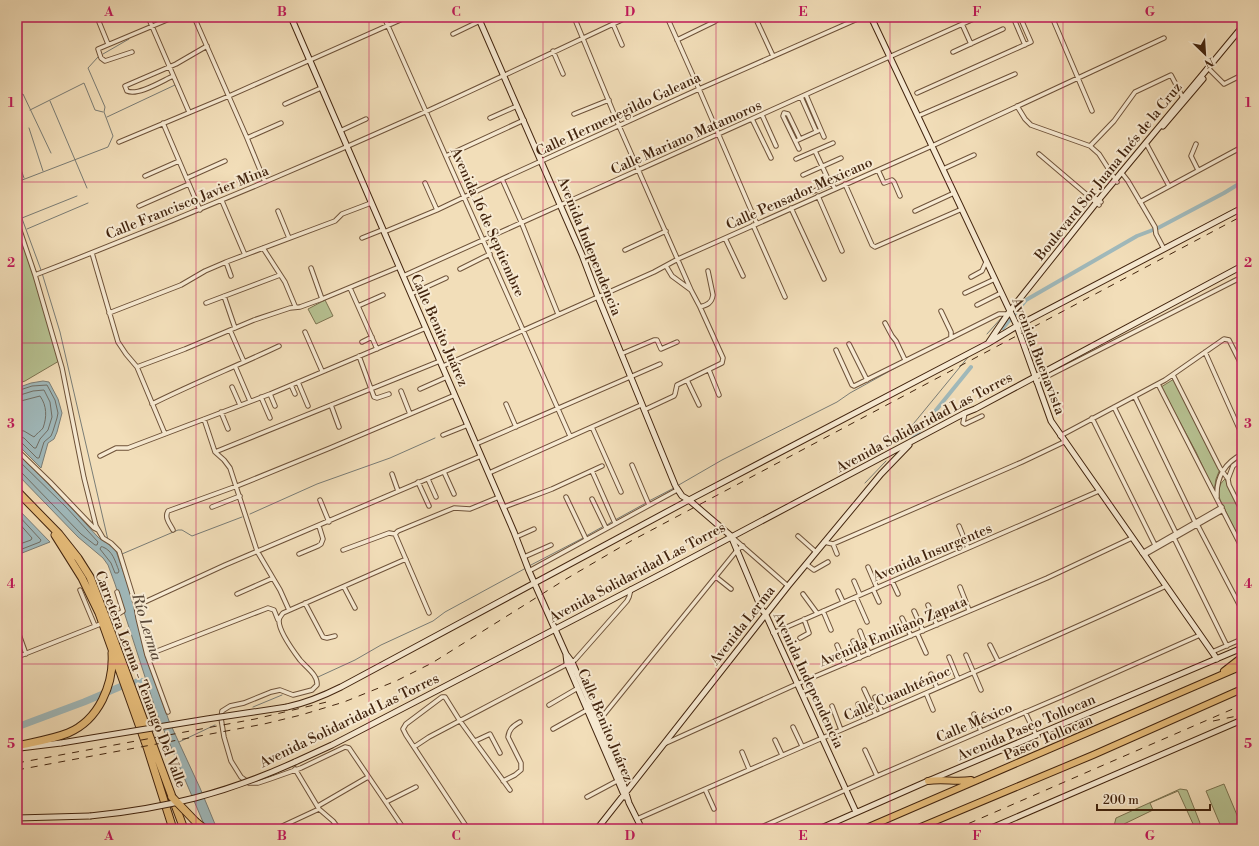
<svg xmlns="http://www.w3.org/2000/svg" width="1259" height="846" font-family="'Libre Bodoni',serif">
<rect width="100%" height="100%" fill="#f2deb9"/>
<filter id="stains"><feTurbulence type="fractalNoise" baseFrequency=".005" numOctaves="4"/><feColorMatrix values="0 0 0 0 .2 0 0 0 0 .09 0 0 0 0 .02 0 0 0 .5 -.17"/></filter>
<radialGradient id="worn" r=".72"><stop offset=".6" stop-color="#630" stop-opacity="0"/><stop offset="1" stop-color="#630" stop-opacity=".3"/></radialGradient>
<path fill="#b7c292" stroke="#7c7350" d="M17 227 29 258 59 361 25 381 17 384Z
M325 300 333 316 316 324 308 309Z
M1174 379 1220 469 1216 479 1214 491 1196 452 1161 387Z
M1225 479 1242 513V544L1220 500C1218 491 1218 485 1225 479Z
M1224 784 1242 827V829H1222L1206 791Z
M1180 789 1187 790 1200 823 1198 826H1194L1178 791 1150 803 1153 810 1124 824 1127 829H1115L1114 826 1116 818Z"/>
<path fill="#a0b9bb" stroke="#7a7d76" d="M43 381 49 382 58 399 62 413 57 432 54 439 48 443 41 468 17 444V388L31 383Z
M17 453C45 480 71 507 97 536 102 542 111 544 116 551L130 591 150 667 169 721 200 788 217 829H206L157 714 115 584 108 565 103 558 78 537 17 474Z
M17 508 50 542 17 555Z"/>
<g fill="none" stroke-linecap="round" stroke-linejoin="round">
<path stroke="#716e64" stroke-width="1" d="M17 391 32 386 47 385 55 400 58 413 57 418 53 431 51 436 44 442 39 458H37L21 442 17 441
M17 396 33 391 44 390 50 402 52 417 48 430 40 439 36 448H34L24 438 17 436
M17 402 40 396C47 406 47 417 43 428 41 431 36 434 34 437L24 431 17 430
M17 459 66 507 98 542 97 545H95L81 534 22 473 17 471
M17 514 41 540 40 542 17 551
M17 521 32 538 31 540 17 545
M103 547C113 551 115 561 119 571L118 573H115L111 563 100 549 101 547Z"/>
<path stroke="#7a7d76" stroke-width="1" d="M103 54 129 39
M17 96 23 94 51 153
M50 101 87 188
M30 110 84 83 95 110 103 112
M107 117 175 85
M29 128 43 171
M17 158 24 178
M17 182 108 147 113 136 104 112 105 107 88 68 98 57
M17 205 41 270
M22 218 77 196
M27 229 88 203
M42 273 60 332 108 540
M987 334 1003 316
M905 434 969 356
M865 483 886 461
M677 486 722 460 837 402 850 393 906 362
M649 501 674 488
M250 514 317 484 390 458 435 438
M615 520 646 503
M607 525 613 521
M586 536 604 526
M122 554 178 530H182L192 536 242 517
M529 566 583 538
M318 677 355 660 381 645 433 621 445 612 526 568
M253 707 282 695
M179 742 215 725"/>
<path stroke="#a0b9bb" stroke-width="4" d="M1003 328 1026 300 1137 236 1158 228 1224 193 1242 182
M911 441 971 367"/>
<path stroke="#a0b9bb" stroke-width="7" d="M137 682 150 681
M17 727 84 702 122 686"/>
<defs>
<path id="minor" d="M97 17 108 44
M148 17 189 112
M194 17 247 138 265 182
M384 17 570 436
M574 17 619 126 691 290
M667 17 699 89 757 224
M755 17 773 56
M1013 17 1025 45
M1052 17 1092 111
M613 24 622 45
M962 24 971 44
M453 34 480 21
M677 40 714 22 721 17
M553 51 563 74
M132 52 105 61 101 58 98 49 174 17
M953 52 1003 29
M1208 68 1224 84 1242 75
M173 76C162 81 138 96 127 91L125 86 176 64 207 46
M917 93 1031 42 1020 17
M806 95 824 137
M801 97 816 131
M285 104 321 88
M1017 106 1025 119 1031 125 1090 146 1099 154 1117 182
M574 114 609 100
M762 115 776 146
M918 116 1015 74
M490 118 517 106
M752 119 771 158
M163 123 200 210
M340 131 366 119
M247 138 281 123
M798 140 818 131
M119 142 229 96 407 17
M1196 144 1191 156 1198 170
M1147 145 1169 186
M1090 146 1114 121 1135 92 1171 75 1183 98
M799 149 783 116 784 113 788 114 800 139
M815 151 829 181 832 183 835 189
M1039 154 1099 205
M446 156 524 120
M796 159 833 143
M943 169 974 155
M878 170 884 183 892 180 894 182 900 196
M1121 172 1128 181 1155 227 1156 234 1164 249
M803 175 841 158
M145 176 179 161
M187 178 225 161
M502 179 522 224 558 314
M425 183 437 210
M845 184 872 245 875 247 962 209
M812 192 849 175
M1087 194H1090L1101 202
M818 196 842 251
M222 201 245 255
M1140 202 1242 147
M139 206 189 184
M791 208 824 279
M278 211 289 238
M915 211 954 193
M17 222 35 275 62 368 84 478 96 526 103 538 111 543 119 551 136 606 138 618 147 655 168 712
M753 225 785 297
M384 232 437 210 502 179 699 89 862 17
M362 238 382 230
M725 238 743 276
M263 248 285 282 295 306
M625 250 666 231
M92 253 118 342 126 354 137 367 165 434
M226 262 231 276
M666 266 672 276 691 290 700 307
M311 268 322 299
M460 269 490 254
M35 275C167 224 296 170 425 112 493 81 560 49 628 17
M403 276 978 17
M971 277 982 271 986 262
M350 288 377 349
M965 293 995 279
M411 294 446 278
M1242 295 1240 301 1242 310
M224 296 235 328
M206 303 280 275
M977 305 1001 293
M358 306 383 295
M109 313 181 285 205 271 226 262 335 221 342 214 371 203
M885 323 892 336 896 341 905 360
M230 330 244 362
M305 332 322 371
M951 338 999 314H1009
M362 342 372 337
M849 344 867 380
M836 350 852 385 854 386 951 338V332L941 311
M1205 352 1242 435
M621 354 654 340H657L661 349 677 342
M359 356 374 397 377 398 389 394
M235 366 250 401
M443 366 654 272 678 259 932 146 1164 38
M137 367 185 349 254 320 290 308 300 307 322 299 399 267
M709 370 719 395
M1173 375 1220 468 1228 479 1229 485 1242 511
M687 380 699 405
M298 382 308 406
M1036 382 1242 277
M1158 384 1242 548
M291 385 295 394
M232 387 240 405
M420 389 447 377
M401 391 410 414
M270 394 275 406
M261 397 270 418
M1135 397 1195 522
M152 404C194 383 237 366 279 346
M506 404 516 427
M331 405 339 427
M1114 407 1176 533
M644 410 674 396 675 394 677 385 722 363 723 358 700 307C707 305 712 303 713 295L708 271
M221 412 228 429
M965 413 963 423 965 424 982 416
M1092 418 1155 545
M204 419 215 452 224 460 230 468 257 551 280 590 289 610
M592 427 621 492
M443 435 468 425
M1060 436 1165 380 1224 339 1229 340 1242 366
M476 444 660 364
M17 450 50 482 94 528 98 530
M215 452 440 361
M100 456 116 448H128L270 394 426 328
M632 465 649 505
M592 471 615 523
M444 472 454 494
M489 473 641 405
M392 474 398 491
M428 479 436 497
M1228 479 1233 466 1242 459
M418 482 429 506
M566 497 586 539
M1217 497C1216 477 1225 463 1242 454
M592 499 606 528
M320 500 329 522
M212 507 240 496
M504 507 552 489 602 466
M1197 524 1242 610
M959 526 968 548
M173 530C170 524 164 518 168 511L237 486 330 448 455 395
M395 534 398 531 454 508 470 509 499 497
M395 534 429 613
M798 536 816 552
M516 537 534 529
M732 537 788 586
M1174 538 1227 646
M824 542 833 544 1022 462 1064 442
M833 544 837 554
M343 550 389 533 395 534
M1142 553 1222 507
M299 554 318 546 321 544 323 539 319 526
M1144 555 1223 510
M524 557 551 545
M806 564 814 570 828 562
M868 567 877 588
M529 571 677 490
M716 577 731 589
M854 581 860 595
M892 581 898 594
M344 587 355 608
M960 587 969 610
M873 589 879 602
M80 590 95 626
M838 591 843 602
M237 594 273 578
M803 594 817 613
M856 597 867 622
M305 603 323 637 327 638 335 636
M928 605 937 625
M136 606 225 565 481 456
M823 611 831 630
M914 611 923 631
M114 617 123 611 117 592
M902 618 911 636
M17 629 26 654
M860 631 869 654
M773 633 1099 491
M917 633 926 653
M800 638 809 633 804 619
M853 641 860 658
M837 645 845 664
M990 645 998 661
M1212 652 1242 639
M147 655 268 608 274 610 278 620
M966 655 981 690
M17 657 103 623
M949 657 958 679
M931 674 937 688
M864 689 876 715
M926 693 933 710
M875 697 882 712
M858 704 865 720
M549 705 578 688
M832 706 841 730
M1025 712 1036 735
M974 714 981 731
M598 722 738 549 743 546
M793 727 802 746
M553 729 587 710
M775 740 782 755
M475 741 490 734 500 753
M664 744 797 684 1047 578 1132 538
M414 747 429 737 575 660 627 601 629 597 631 589
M865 750 877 776
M742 752 749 769
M295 769 319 809 333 821 339 829
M503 781 515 775 521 770V763L508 737C509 729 513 726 520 722
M705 789 714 809
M587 797 617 781
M386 802 416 787
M318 806 368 777
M637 819C813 741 991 667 1166 586
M276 829 319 809
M404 829 349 748 345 747 301 768 270 779 258 783H249L241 777 231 761 224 737 221 718 222 711 230 706 244 703 271 692 280 690 293 695 312 690 317 685C318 675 306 667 300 660 294 652 279 631 279 621 279 617 281 616 283 613L406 559
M468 829 406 735 403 729 406 724 442 697H445L460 721 510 790
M757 829 877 776 1063 696 1200 635"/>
<path id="secondary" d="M291 17 514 532 529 571 566 654 572 662 586 694 622 780 629 803 642 829
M478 17 582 255 598 297 675 485
M871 17 1017 326 1051 421 1217 659
M1163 126 1203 79
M989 342 1010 311 1096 203 1242 27
M676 487 682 496 689 500 731 536 762 610 765 613 856 812
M566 655 567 663 625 797
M287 707C306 703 323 696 341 687L689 500 987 344 1017 326 1242 208
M20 748 61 743
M295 762 332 745 671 569 965 413 975 409 1242 266
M17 818 90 816
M597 829 788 586 881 474 909 445
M819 829 928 781 1242 648
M989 829 1242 720"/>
<path id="trunk" d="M1224 671 1242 657
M928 781C942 779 956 782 971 780
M864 829 1242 666
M916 829 1093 755 1242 689"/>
<path id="motorway" d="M17 491 59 534 78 558 90 577 104 613 184 829
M55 535 82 578 99 613 147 747 173 829
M17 746C34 742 53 739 68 733 99 720 114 684 112 653
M196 822 205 829"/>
</defs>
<use href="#minor" stroke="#6e5239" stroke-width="5.5"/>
<use href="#secondary" stroke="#42240e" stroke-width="7"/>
<use href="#trunk" stroke="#42240e" stroke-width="8"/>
<use href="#motorway" stroke="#42240e" stroke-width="9"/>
<use href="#minor" stroke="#f7ead2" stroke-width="3.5"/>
<use href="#secondary" stroke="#f7ead2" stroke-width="5"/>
<use href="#trunk" stroke="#e9bf7c" stroke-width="6"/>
<use href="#motorway" stroke="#e9bf7c" stroke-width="7"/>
<path stroke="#42240e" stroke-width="1" stroke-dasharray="7 7" stroke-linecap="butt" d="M1213 721 1242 715
M17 763 255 719 331 701
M17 770 264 724 301 715 344 702 396 681 432 663 566 579 631 541 1242 216
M956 829 1242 705"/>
<defs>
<path id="secondary-bridge" d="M61 743 207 719 287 707
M90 816C164 809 227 793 295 762"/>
<path id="motorway-bridge" d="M172 797 196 822"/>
</defs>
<use href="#secondary-bridge" stroke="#42240e" stroke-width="7" stroke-linecap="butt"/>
<use href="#motorway-bridge" stroke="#42240e" stroke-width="9" stroke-linecap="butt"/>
<use href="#secondary-bridge" stroke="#f7ead2" stroke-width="5"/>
<use href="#motorway-bridge" stroke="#e9bf7c" stroke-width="7"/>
</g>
<path fill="none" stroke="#c2185b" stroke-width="1" stroke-opacity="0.55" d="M196 17V829M369 17V829M543 17V829M716 17V829M890 17V829M1063 17V829M17 182H1242M17 343H1242M17 503H1242M17 664H1242"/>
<g text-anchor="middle" stroke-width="4" stroke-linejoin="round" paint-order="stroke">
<g font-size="14" fill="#42240e" stroke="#f7ead2">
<text transform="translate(618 114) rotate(-25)" y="5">Calle Hermenegildo Galeana</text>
<text transform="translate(686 137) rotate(-24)" y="5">Calle Mariano Matamoros</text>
<text transform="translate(1108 171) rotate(-51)" y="5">Boulevard Sor Juana Inés de la Cruz</text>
<text transform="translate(799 193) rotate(-24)" y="5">Calle Pensador Mexicano</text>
<text transform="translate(187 202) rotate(-22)" y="5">Calle Francisco Javier Mina</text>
<text transform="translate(488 222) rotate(66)" y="5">Avenida 16 de Septiembre</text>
<text transform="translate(590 246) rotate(68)" y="5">Avenida Independencia</text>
<text transform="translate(440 330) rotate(66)" y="5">Calle Benito Juárez</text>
<text transform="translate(1039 356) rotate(69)" y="5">Avenida Buenavista</text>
<text transform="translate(924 422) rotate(-28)" y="5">Avenida Solidaridad Las Torres</text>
<text transform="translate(932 552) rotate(-23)" y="5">Avenida Insurgentes</text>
<text transform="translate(637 572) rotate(-28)" y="5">Avenida Solidaridad Las Torres</text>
<text transform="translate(742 625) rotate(-52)" y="5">Avenida Lerma</text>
<text transform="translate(893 631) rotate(-23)" y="5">Avenida Emiliano Zapata</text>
<text transform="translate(141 679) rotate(69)" y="5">Carretera Lerma - Tenango Del Valle</text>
<text transform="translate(809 680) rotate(65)" y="5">Avenida Independencia</text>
<text transform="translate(897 693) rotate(-24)" y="5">Calle Cuauhtémoc</text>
<text transform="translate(349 720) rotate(-26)" y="5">Avenida Solidaridad Las Torres</text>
<text transform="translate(974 722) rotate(-23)" y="5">Calle México</text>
<text transform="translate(606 725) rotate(67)" y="5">Calle Benito Juárez</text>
<text transform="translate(1026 727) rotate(-23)" y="5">Avenida Paseo Tollocan</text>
<text transform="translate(1048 737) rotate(-23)" y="5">Paseo Tollocan</text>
</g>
<g font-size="15" font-style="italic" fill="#5a4939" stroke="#f7ead2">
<text transform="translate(147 627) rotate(73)" y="5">Río Lerma</text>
</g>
</g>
<rect width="1259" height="846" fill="none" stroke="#f2deb9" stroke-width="44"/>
<g transform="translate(1205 54) rotate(155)" stroke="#f7ead2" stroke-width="3" paint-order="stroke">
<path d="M0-3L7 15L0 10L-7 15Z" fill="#42240e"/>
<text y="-6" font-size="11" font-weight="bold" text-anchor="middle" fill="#42240e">N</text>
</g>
<path d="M1097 804v6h113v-6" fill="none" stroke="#42240e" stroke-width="2"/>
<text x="1103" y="804" font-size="12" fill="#42240e" stroke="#f7ead2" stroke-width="3" paint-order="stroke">200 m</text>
<rect x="22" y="22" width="1215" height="802" fill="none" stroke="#c2185b" stroke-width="1.5"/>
<g font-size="13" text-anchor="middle" font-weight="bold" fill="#c2185b">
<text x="109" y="16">A</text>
<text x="282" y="16">B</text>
<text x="456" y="16">C</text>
<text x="630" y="16">D</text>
<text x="803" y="16">E</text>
<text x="977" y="16">F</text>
<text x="1150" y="16">G</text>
<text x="11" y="107">1</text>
<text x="1248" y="107">1</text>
<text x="11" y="267">2</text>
<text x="1248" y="267">2</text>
<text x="11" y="428">3</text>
<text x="1248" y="428">3</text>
<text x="11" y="588">4</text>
<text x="1248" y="588">4</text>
<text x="11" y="748">5</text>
<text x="1248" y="748">5</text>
<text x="109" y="840">A</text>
<text x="282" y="840">B</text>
<text x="456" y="840">C</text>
<text x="630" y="840">D</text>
<text x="803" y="840">E</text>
<text x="977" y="840">F</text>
<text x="1150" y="840">G</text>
</g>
<rect width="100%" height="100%" filter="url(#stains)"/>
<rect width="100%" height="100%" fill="url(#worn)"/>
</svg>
